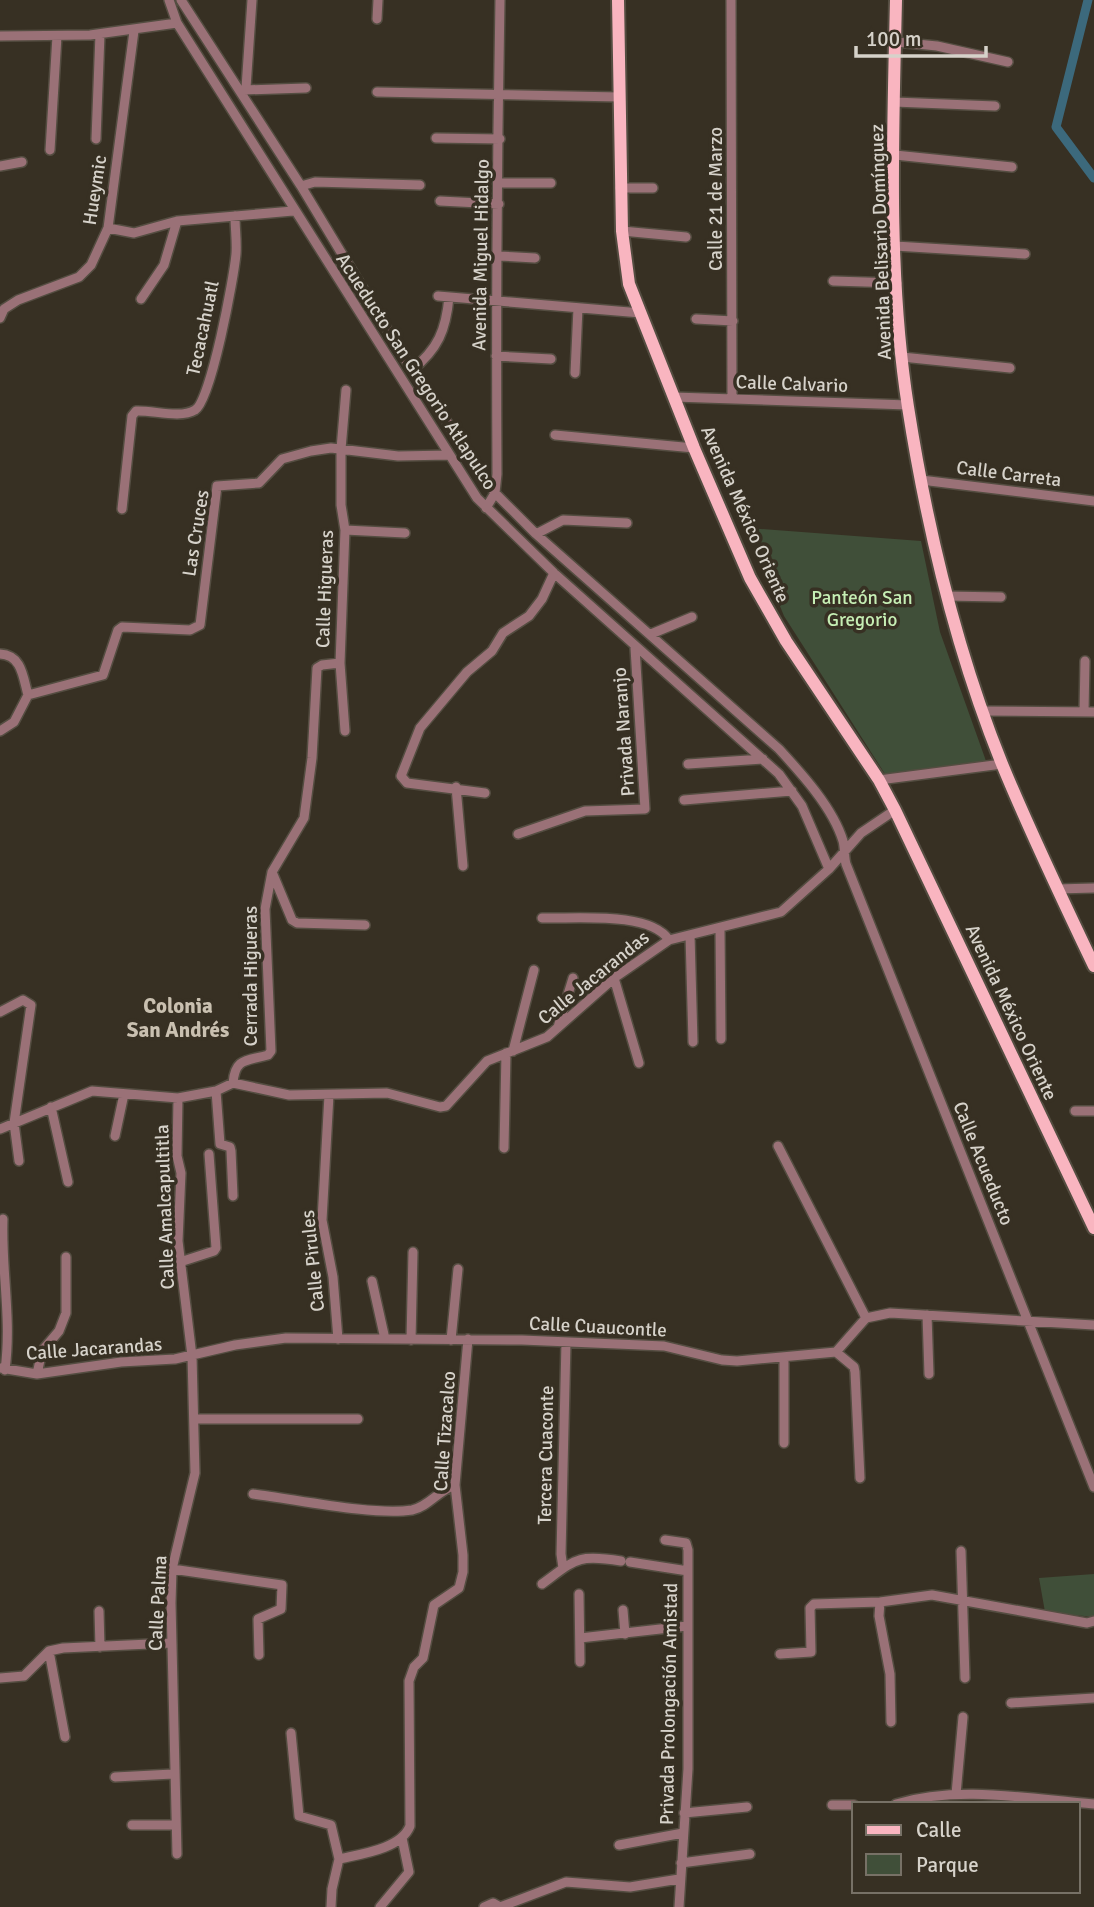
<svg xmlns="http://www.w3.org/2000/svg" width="1094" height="1907" font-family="Signika,sans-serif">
<rect width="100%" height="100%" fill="#373023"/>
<path fill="#404f39" d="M748 528 921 541 940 632 986 761 885 774 784 616Z
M1094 1574V1617L1045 1612 1039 1578Z"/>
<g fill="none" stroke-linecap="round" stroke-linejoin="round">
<path stroke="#3c697c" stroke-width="9" d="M1088 0 1056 127 1094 178"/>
<defs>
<path id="minor" d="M169 0 177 23 477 498 554 573 779 774 802 806 829 869
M181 0 301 186 412 370 495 493 536 534 779 749C802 774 833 808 843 841 845 848 844 857 846 864L1094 1487
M731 0 732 399
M377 19 378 0
M0 36 90 35 177 23
M896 42 937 46 1008 62
M246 88 252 0
M244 90 306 88
M377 92 619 97
M894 102 995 106
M436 138 500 139
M96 139 100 34
M50 150 57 36
M895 155 1012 167
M0 166 22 162
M499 183H551
M301 186 315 182 420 185
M620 188H653
M440 201 499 204
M108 228 134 233 177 221 293 211
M622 231 686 237
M895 246 1025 254
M499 256 535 258
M833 281 897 283
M438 296 641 313
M141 299 164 265 177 221
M0 318 4 309 18 300 79 277 91 265 108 228 134 31
M696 319 733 321
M496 356 551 359
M902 357 1010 368
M412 370C438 349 446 330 449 297
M575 373 578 308
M674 397 908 405
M555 435 694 448
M921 480 1094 501
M486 508 495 493 497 474C496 316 497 158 500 0
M122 509 132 416 136 411C153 410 180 419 195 410 211 401 234 277 236 254 237 242 235 229 235 216
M345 530 405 533
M536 534 563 520 627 523
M946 596 1001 597
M651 634 692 617
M0 654C22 655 23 677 28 695
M982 711 1094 712
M1084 712 1085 661
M0 731 14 722 28 695 103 675 118 630 122 627 190 630 200 625 217 486 259 483 282 459 311 451 331 448 398 456 450 455
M345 731 340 663 345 530 341 505V449L346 390
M688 764 763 759
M879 780 1002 764
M456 787 463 866
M485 793 407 783 401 776 420 728 467 672 492 651 503 633 529 616 542 599 554 573
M684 800 792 791
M518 834 585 811 645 809 635 648
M272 872 292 920 297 923 365 925
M1057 889 1094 888
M542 918C576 919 650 911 669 940
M720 928 721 1039
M690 935 693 1042
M614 978 639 1063
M0 1012 23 1000 31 1005 14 1123 19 1161
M558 1027 573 978
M513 1051 534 970
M233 1083C235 1058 246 1061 268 1055L271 1051 265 909 272 872 304 818 312 758 317 668 322 665 340 663
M216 1091 220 1144 230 1147 231 1151 233 1196
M329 1095 322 1220 333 1277 338 1339
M51 1107 68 1182
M1075 1111H1094
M0 1129 92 1091 178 1098 216 1091 233 1083 289 1095 387 1093 440 1107 446 1106 487 1061 547 1037 614 978 669 940 781 912 829 869 861 833 895 810
M115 1136 124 1094
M778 1146 866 1318
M504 1148 506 1053
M3 1219C1 1270 12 1318 5 1370
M180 1262 214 1251 216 1248 209 1154
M372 1281 385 1339
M927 1315 929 1374
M411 1340 413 1252
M451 1340 458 1269
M836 1352 854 1367 855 1372 860 1478
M784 1357V1443
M0 1368 37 1374 121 1362 175 1359 235 1345 286 1338 522 1340 664 1346 722 1360 737 1361 836 1352 866 1318 890 1313 1094 1325
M37 1374 42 1351 59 1331 66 1313V1257
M195 1419H358
M253 1494C295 1499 373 1516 412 1510 428 1507 439 1490 455 1485
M665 1540 686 1543 688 1550V1769L679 1907
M961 1551 965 1678
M630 1562 688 1571
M563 1568 561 1554 566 1342
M172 1569 282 1585 281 1609 258 1619 259 1655
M542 1584C576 1559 577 1554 621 1561
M579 1594 580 1662
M880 1602 879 1616 890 1674 891 1722
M623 1610 625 1634
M99 1611 100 1647
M580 1638 687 1626
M49 1651 65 1737
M780 1654 811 1652 810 1608 814 1604 880 1602 932 1595 1087 1623 1094 1621
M0 1678 24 1676 49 1651 63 1648 171 1643
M1011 1703 1094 1698
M291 1733 299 1816 331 1825 339 1859
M115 1777 173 1774
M956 1794 963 1717
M896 1804C959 1785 1029 1799 1094 1804
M832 1805H854
M684 1813 747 1807
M132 1825H175
M619 1845 683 1833
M177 1854 171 1603 172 1569 195 1473 192 1356 178 1241 181 1173 177 1156 178 1098
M681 1863 750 1854
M331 1907 332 1889 339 1859C361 1854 401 1849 410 1826L409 1681 414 1667 423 1658 434 1605 459 1588 463 1572V1555L455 1485 468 1339
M380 1907 409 1872 402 1838
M484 1907 493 1903 500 1907 566 1882 630 1887 679 1879"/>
<path id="major" d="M618 0 622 231 629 284 694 448 750 578 786 641 879 780 895 810 1094 1228
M896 0C893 134 887 273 908 407 927 528 956 650 1002 764 1030 832 1062 899 1094 966"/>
</defs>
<use href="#minor" stroke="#544d41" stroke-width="12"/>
<use href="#major" stroke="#544d41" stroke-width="16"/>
<use href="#minor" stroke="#9a7177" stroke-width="9"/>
<use href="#major" stroke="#f9b5c0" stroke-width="12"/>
</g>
<g text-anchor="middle" stroke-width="7" stroke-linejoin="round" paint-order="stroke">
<g font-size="19" fill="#d6d2ca" stroke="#373023">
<text transform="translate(94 190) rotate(-81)" y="7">Hueymic</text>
<text transform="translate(715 199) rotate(-90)" y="7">Calle 21 de Marzo</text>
<text transform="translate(880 242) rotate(-92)" y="7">Avenida Belisario Domínguez</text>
<text transform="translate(480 255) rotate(-89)" y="7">Avenida Miguel Hidalgo</text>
<text transform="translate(202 328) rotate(-78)" y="7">Tecacahuatl</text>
<text transform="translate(417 371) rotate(57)" y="7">Acueducto San Gregorio Atlapulco</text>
<text transform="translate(792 383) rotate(2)" y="7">Calle Calvario</text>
<text transform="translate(1009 473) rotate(7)" y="7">Calle Carreta</text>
<text transform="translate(746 514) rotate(66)" y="7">Avenida México Oriente</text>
<text transform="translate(195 533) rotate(-81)" y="7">Las Cruces</text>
<text transform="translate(324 589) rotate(-88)" y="7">Calle Higueras</text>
<text transform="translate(623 732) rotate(-94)" y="7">Privada Naranjo</text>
<text transform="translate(250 976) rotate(-90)" y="7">Cerrada Higueras</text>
<text transform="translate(593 977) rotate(-39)" y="7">Calle Jacarandas</text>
<text transform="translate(1012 1012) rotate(65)" y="7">Avenida México Oriente</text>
<text transform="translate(984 1163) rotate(68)" y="7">Calle Acueducto</text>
<text transform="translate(164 1207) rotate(-92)" y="7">Calle Amalcapultitla</text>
<text transform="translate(312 1261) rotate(-96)" y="7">Calle Pirules</text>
<text transform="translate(598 1326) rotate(3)" y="7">Calle Cuaucontle</text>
<text transform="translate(94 1348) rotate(-4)" y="7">Calle Jacarandas</text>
<text transform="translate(444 1431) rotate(-86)" y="7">Calle Tizacalco</text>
<text transform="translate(545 1455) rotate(-89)" y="7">Tercera Cuaconte</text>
<text transform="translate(157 1603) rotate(-87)" y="7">Calle Palma</text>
<text transform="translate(668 1704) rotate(-89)" y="7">Privada Prolongación Amistad</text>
</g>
<g font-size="19" fill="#c6eeb4" stroke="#373023">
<text x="862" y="604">Panteón San<tspan x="862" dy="22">Gregorio</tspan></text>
</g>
<g font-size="21" font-weight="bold" fill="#c9c0b0" stroke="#373023">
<text x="178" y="1013">Colonia<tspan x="178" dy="24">San Andrés</tspan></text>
</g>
</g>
<rect x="852" y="1802" width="228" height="91" fill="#373023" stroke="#777166" stroke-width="2"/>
<rect x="866" y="1825" width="35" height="10" fill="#f9b5c0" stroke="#777166" stroke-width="2"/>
<text x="916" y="1837" font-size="21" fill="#d6d2ca">Calle</text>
<rect x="866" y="1854" width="35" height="21" fill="#404f39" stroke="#777166" stroke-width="2"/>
<text x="916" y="1872" font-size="21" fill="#d6d2ca">Parque</text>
<path d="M856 46v10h130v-10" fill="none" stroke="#d6d2ca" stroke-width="3.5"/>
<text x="866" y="46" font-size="21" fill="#d6d2ca" stroke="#373023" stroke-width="5" paint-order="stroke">100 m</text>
</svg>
